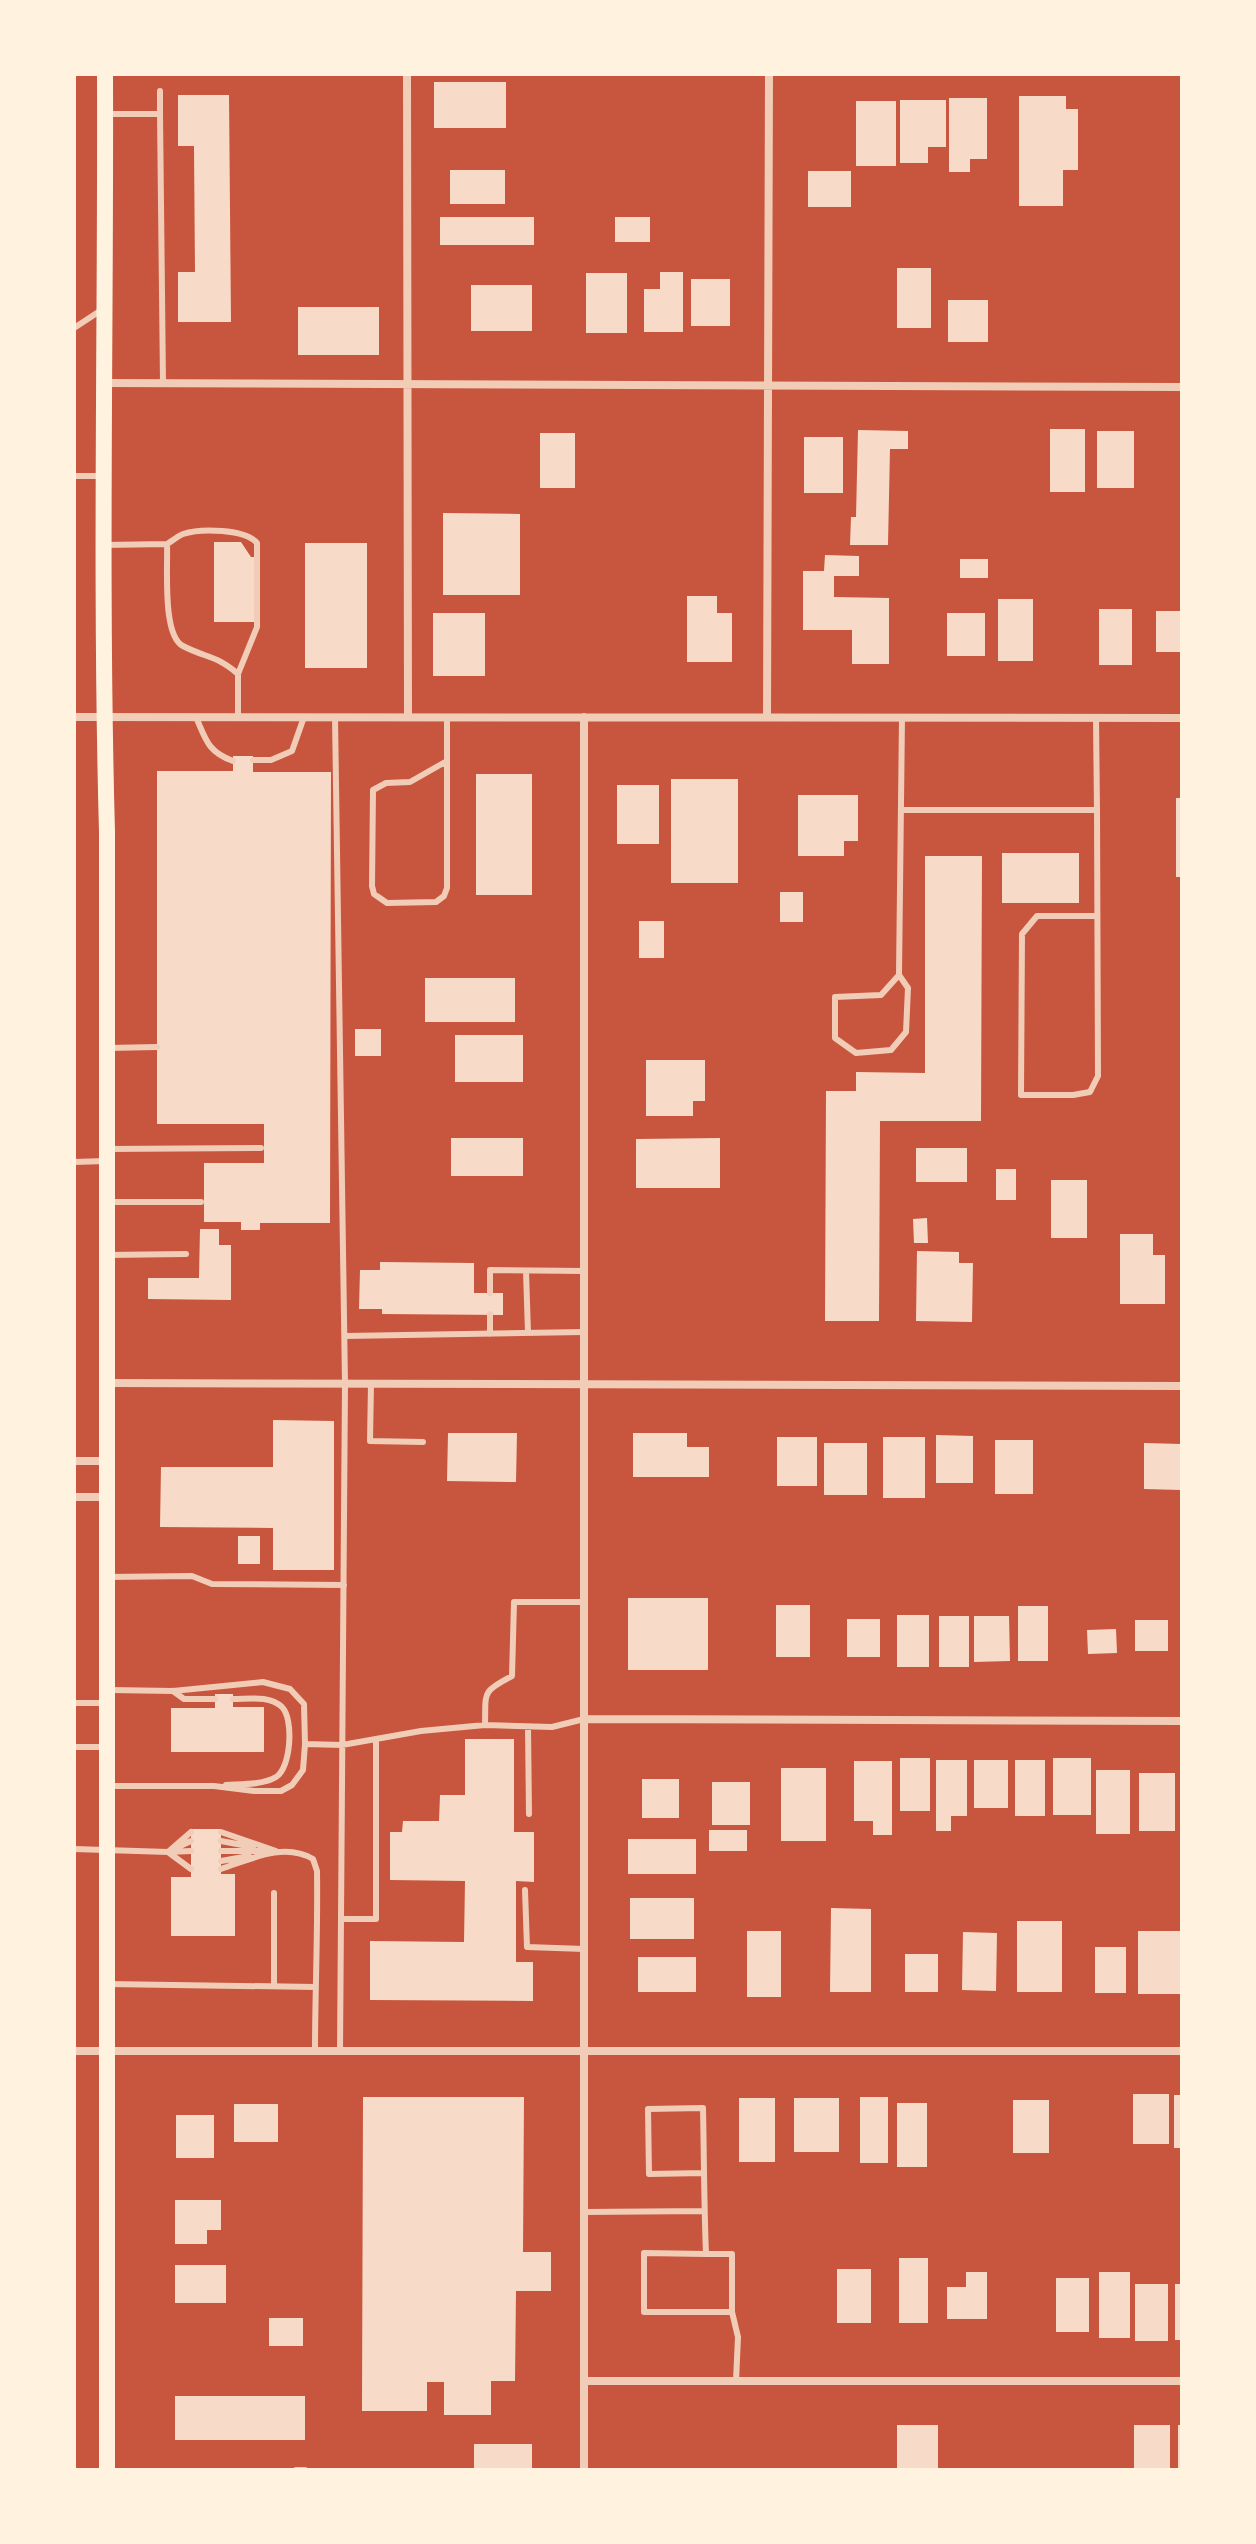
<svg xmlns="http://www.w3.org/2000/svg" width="1256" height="2544" font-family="Roboto,sans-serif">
<rect width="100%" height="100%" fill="#c8553d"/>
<path fill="#f7dbc8" d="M434 82H506V128H434Z
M178 95H229L231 322H178V272H195L194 146H178Z
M1019 96H1066V109H1078V170H1063V206H1019Z
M949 98H987V159H970V172H949Z
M900 100H946V147H928V163H900Z
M856 101H896V166H856Z
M450 170H505V204H450Z
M808 171H851V207H808Z
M440 217H534V245H440Z
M615 217H650V242H615Z
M897 268H931V328H897Z
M660 272H683V332H644V289H660Z
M586 273H627V333H586Z
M691 279H730V326H691Z
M471 285H532V331H471Z
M948 300H988V342H948Z
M298 307H379V355H298Z
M1050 429H1085V492H1050Z
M858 430 908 431V449H890L888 545H850L851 517H856Z
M1097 431H1134V488H1097Z
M540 433H575V488H540Z
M804 437H843V493H804Z
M443 513 520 514V595H443Z
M214 542H241L251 557H254V622H214Z
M305 543H367V668H305Z
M825 555 859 556V576H834V597L889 598V664H852V630H803V571H824Z
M960 559H988V578H960Z
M687 596H717V613H732V662H687Z
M998 599H1033V661H998Z
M1099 609H1132V665H1099Z
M1156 611H1182V652H1156Z
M433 613H485V676H433Z
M947 613H985V656H947Z
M233 756H253V772H331L330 1223H260V1230H241V1222H204V1163H264V1124H157V771H233Z
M476 774H532V895H476Z
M671 779H738V883H671Z
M617 785H659V844H617Z
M798 795H858V841H844V856H798Z
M1176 798H1182V877H1176Z
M1002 853H1079V903H1002Z
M925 856H982L981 1121H880L879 1321H825L826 1091H856V1072L925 1073Z
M780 892H803V922H780Z
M639 921H664V958H639Z
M425 978H515V1022H425Z
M355 1029H381V1056H355Z
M455 1035H523V1082H455Z
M646 1060H705V1101H693V1116H646Z
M451 1138H523V1176H451Z
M720 1138V1188H636V1139Z
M916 1148H967V1182H916Z
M996 1169H1016V1200H996Z
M1051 1180H1087V1238H1051Z
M927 1218 928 1243H914L913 1219Z
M200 1229H219V1245H231V1300L148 1299V1278H199Z
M1120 1234H1153V1255H1165V1304H1120Z
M917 1251 959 1252V1263H973L972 1322 916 1321Z
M380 1262 474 1263V1293H503V1315L382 1314V1309H359L360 1270H380Z
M273 1420 334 1421V1570H273V1528L160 1527 161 1467H273Z
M448 1433H517L516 1482 447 1481Z
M633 1433H687V1447H709V1477H633Z
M936 1435 973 1436V1483H936Z
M777 1437H817V1486H777Z
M883 1437H925V1498H883Z
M995 1440H1033V1494H995Z
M824 1443H867V1495H824Z
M1144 1443 1182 1444 1181 1490 1144 1489Z
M238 1536H260V1564H238Z
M628 1598H708V1670H628Z
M776 1605H810V1657H776Z
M1018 1606H1048V1661H1018Z
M897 1615H929V1667H897Z
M939 1616H969V1667H939Z
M974 1616H1009L1010 1661 974 1662Z
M847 1619H880V1657H847Z
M1135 1620H1168V1651H1135Z
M1116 1629 1117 1653 1088 1654 1087 1630Z
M215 1694H233V1707H264V1752H171V1708H215Z
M465 1739H514V1832H534V1882L516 1881V1962H533V2001L370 2000V1941L464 1942 465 1881 390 1880V1832H402L403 1821H439L440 1795H465Z
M900 1758H930V1811H900Z
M1053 1758H1091V1815H1053Z
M936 1760H967V1816H951V1831H936Z
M974 1760H1008V1808H974Z
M1015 1760H1045V1816H1015Z
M854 1761H892V1835H873V1821H854Z
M781 1768H826V1841H781Z
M1096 1770H1130V1834H1096Z
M1139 1773H1175V1831H1139Z
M642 1779H679V1818H642Z
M712 1782H750V1825H712Z
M191 1829H221V1874H235V1936H171V1877H191Z
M709 1830H747V1851H709Z
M628 1839H696V1874H628Z
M630 1898H694V1939H630Z
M831 1908 871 1909V1992H830Z
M1017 1921H1062V1992H1017Z
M747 1931H781V1997H747Z
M1138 1931H1182V1994H1138Z
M963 1932 997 1933 996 1991 962 1990Z
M1095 1947H1126V1993H1095Z
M905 1954H938V1992H905Z
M638 1957H696V1992H638Z
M1133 2094H1169V2144H1133Z
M1174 2095H1182V2148H1174Z
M363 2097H524L523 2252H551V2291H516L515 2381H491V2415H444V2382H427V2411H362Z
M860 2097H888V2163H860Z
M739 2098H775V2162H739Z
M794 2098H839V2152H794Z
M1013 2100H1049V2153H1013Z
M897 2103H927V2167H897Z
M234 2104H278V2142H234Z
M176 2115H214V2158H176Z
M175 2200H221V2230H207V2244H175Z
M899 2258H928V2323H899Z
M175 2265H226V2303H175Z
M837 2269H871V2323H837Z
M966 2272H987V2319H947V2287H966Z
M1099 2272H1130V2338H1099Z
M1056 2278H1089V2332H1056Z
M1135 2284H1168V2341H1135Z
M1175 2284H1182V2340H1175Z
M269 2318H303V2346H269Z
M175 2396H305V2440H175Z
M897 2425H938V2470H897Z
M1134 2425H1170V2470H1134Z
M1178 2425H1182V2470H1178Z
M474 2444H532V2470H474Z"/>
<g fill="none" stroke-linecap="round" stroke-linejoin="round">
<path stroke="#f1ccb7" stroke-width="6" d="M160 91V114
M109 114H160L163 383
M74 328 103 309
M74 476H102
M167 544C172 541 178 536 183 534 201 528 245 529 257 543V627L238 674
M104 545 167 544C168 567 162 635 183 646 206 658 216 655 238 674V717
M196 717C206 740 208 752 233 761
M335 717 345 1384 340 2052
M447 717V888L444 896 436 902 387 903 374 894 372 886 373 790 386 783 410 782 447 761
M1096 718 1097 810
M253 760H271L292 751 304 717
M901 810H1097L1098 1076 1090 1092 1073 1095H1021L1022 934 1037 916H1097
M899 975 908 988 906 1032 891 1050 856 1053 835 1038V997L881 995 899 975 902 717
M108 1048 157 1047
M107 1149 261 1148
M74 1162 106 1161
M107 1202H201
M107 1255 186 1254
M526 1271 528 1333
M490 1293V1270L583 1271
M490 1314V1334
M345 1336 583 1332
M371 1384 370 1441 423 1442
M107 1577 192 1576 212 1584 344 1585
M584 1602H514L512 1676C481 1692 486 1692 485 1725L552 1727 584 1719
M173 1691 184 1699H215
M74 1703H106
M528 1727 529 1814
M305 1744 342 1745 421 1731 485 1725
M74 1747H104
M226 1785C241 1784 263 1785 276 1777 291 1768 294 1719 282 1707 269 1695 249 1699 233 1699
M107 1786H214L254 1791H281L292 1785 303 1770 305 1744 304 1704 290 1689 263 1682 173 1691 110 1690
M221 1832 276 1851
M221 1841 253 1847
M178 1847 191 1841
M74 1849 168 1852 191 1869
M221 1851H269
M168 1852 191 1832
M168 1852 191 1851
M221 1861 249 1856
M221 1869C251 1859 284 1842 313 1859L317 1871C318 1932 315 1991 315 2051
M525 1890 527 1947 584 1949
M341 1919H376V1739
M107 1984 315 1987
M274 1986V1893
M704 2173 649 2174 648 2109 703 2108C704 2156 704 2205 706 2254L644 2253V2312H732V2254H706
M584 2212 704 2211
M732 2312 738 2337 736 2381
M296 2470H305"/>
<path stroke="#f1ccb7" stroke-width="8" d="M407 74 408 717
M106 383 1182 387
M74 717 1182 718
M584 717V2470
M767 717 769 74
M107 1383 1182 1386
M74 1461H106
M74 1497H107
M584 1719 1182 1721
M74 2051H1182
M584 2381H1182"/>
<path stroke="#fff3e0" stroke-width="16" d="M105 74C106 326 100 579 107 832V2470"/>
</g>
<rect width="1256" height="2544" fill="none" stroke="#fff3e0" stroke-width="152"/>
</svg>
